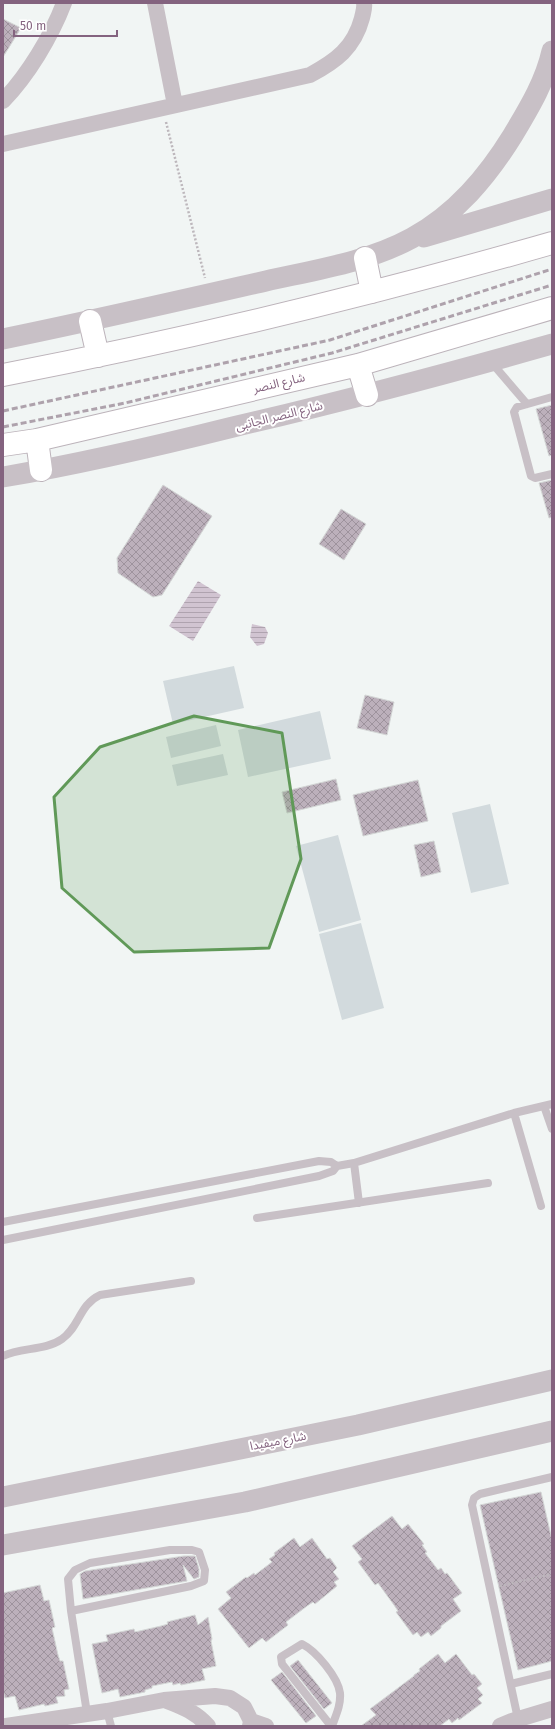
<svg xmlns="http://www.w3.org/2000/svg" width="555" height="1729" font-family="'Fira Sans','Noto Sans Arabic',sans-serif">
<defs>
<pattern id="water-rules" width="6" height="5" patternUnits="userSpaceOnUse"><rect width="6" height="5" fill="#d1c4d1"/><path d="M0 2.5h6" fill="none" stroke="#afa3af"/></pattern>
<pattern id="building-cross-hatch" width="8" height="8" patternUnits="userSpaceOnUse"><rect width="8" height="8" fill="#bcb0bb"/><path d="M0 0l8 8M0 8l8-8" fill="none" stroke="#9e939d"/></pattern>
</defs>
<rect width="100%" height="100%" fill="#f1f5f4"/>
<path fill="#d2dadd" d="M234 666 244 708 173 724 163 681Z
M320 711 331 759 248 777 238 730Z
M216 725 221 746 171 758 166 737Z
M223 754 228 775 177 786 172 765Z
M490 804 509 884 471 893 452 813Z
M338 835 361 920 319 932 296 846Z
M361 923 384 1008 342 1020 319 934Z"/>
<path fill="url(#water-rules)" d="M198 581 221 595 193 641 169 626Z
M252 624 265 627 268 633 264 644 257 646 250 637Z"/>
<path fill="url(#building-cross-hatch)" stroke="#d4d7d6" d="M3 19 21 28 3 57Z
M552 405V455L549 456 536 409Z
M552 480V517L549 518 539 483Z
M163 485 212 516 162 595 153 597 118 573 117 558Z
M341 509 366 524 344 560 319 544Z
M365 695 394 702 387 735 357 728Z
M336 779 341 800 287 813 282 792Z
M418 780 428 821 363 836 353 795Z
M434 841 441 872 421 877 414 845Z
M541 1492 552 1540V1661L518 1670 480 1505Z
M392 1516 402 1529 408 1524 424 1544 422 1545 427 1552 425 1553 438 1570 441 1568 445 1574 447 1573 462 1593 453 1599 461 1611 441 1626V1628L431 1636 428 1632 421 1637 417 1632 413 1635 396 1612 398 1611 394 1605 378 1583 375 1585 358 1562 362 1559 352 1546Z
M294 1538 300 1547 312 1538 327 1559 330 1558 337 1568 333 1572 339 1579 334 1582 337 1586 315 1604 313 1602 307 1606 286 1622 288 1625 266 1642 262 1638 249 1648 218 1609 231 1598 226 1592 246 1577 247 1578 254 1573 255 1575 272 1562 269 1559 275 1555 274 1553Z
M184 1556H195L199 1569V1577L194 1579 183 1565 187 1581 83 1599 80 1574 85 1571Z
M40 1585 44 1601 49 1600 55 1627 52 1628 58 1655 60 1661H63L69 1689 64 1690 65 1696 56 1697 58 1703 45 1706 44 1704 19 1710 15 1696 5 1698 3 1690V1593Z
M195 1615 198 1625 208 1617 212 1639 211 1641 216 1666 202 1669 205 1680 181 1685 180 1683 173 1685 172 1682 152 1686V1688L145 1690V1692L120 1697 118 1689 102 1693 92 1644 108 1641 106 1635 134 1629 135 1632 161 1626 168 1624 167 1622Z
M438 1654 445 1663 456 1654 472 1675 474 1674 482 1684 477 1688 483 1695 478 1699 482 1703 459 1720 458 1718 452 1723 449 1719 440 1726H361L376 1715 370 1709 414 1676V1675L420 1671 419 1669Z
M298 1660 332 1703 324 1709 290 1666Z
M282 1672 316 1716 306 1723 271 1680Z"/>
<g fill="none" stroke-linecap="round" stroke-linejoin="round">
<defs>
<path id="primary" d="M365 258 372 292
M90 321 98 356
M358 365 367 395
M3 375C188 339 371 295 552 243
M37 440 41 470
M3 445 37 440 358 365 552 308"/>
</defs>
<use href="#primary" stroke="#bcb3ba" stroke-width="24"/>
<path stroke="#bdb7bc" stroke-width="2.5" stroke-dasharray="2 2" stroke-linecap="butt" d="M166 122 205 278
M500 1586 552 1574"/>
<path stroke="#c8c0c6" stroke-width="8" d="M491 362 527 404
M552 397 517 407 514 412 531 476 535 478 552 474
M544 1106 552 1129
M514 1113 541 1206
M354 1163 359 1203
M257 1218 488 1183
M3 1222 319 1161 331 1162 337 1166
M3 1240 319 1176 333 1171 337 1166 354 1163 514 1113 552 1104
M3 1356C21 1347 45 1351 62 1339 80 1326 79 1305 100 1295L191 1281
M71 1611 191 1586 204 1581 205 1570 199 1552 192 1550H170L90 1563 75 1570 68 1579 71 1611 87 1713
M511 1684 552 1674
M107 1711 111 1726
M518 1719 472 1505 474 1498 480 1494 552 1477
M331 1726 282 1664 281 1657 302 1644C316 1651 338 1677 340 1693 341 1705 336 1715 332 1726"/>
<path stroke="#c8c0c6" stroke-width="16" d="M155 3 175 105
M3 101C28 75 51 37 64 3
M3 144 310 75C336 61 354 48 362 18 363 13 365 8 364 3
M167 1701C183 1707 197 1713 208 1726
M251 1721 266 1726
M6 1726 107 1711 164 1700 215 1696 230 1698 244 1707 251 1721 250 1726
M500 1726 512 1721 552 1709"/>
<path stroke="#c8c0c6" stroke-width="21" d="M424 237 552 199
M3 339C91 321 178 301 266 281 315 270 368 262 412 238 456 214 487 177 513 135 529 108 545 82 552 51
M3 477C80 464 157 446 233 427 340 402 446 374 552 344
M3 1497 358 1425 552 1380
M3 1545 245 1502 552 1431"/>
<use href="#primary" stroke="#fff" stroke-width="22"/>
<path stroke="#aea2ac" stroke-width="3" stroke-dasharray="6 3" stroke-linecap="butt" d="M3 411 330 340 552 269
M3 427 125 403 332 353 552 285"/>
</g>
<path fill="#609958" fill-opacity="0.2" stroke="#609958" stroke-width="3" stroke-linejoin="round" d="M194 716 282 733 301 859 269 948 134 952 62 888 54 797 100 747Z"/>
<g text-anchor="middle" stroke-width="4" stroke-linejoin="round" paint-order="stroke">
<g font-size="12" fill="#84637f" stroke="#fff">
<text transform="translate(279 383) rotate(-13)" y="4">شارع النصر</text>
<text transform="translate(279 416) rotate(-14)" y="4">شارع النصر الجانبى</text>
<text transform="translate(278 1441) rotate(-11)" y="4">شارع ميفيدا</text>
</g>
</g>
<rect width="555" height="1729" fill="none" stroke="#84637f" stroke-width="8"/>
<path d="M14 30v6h103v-6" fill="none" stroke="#84637f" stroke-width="2"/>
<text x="20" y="30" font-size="12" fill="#84637f" stroke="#ffffff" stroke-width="3" paint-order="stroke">50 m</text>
</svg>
